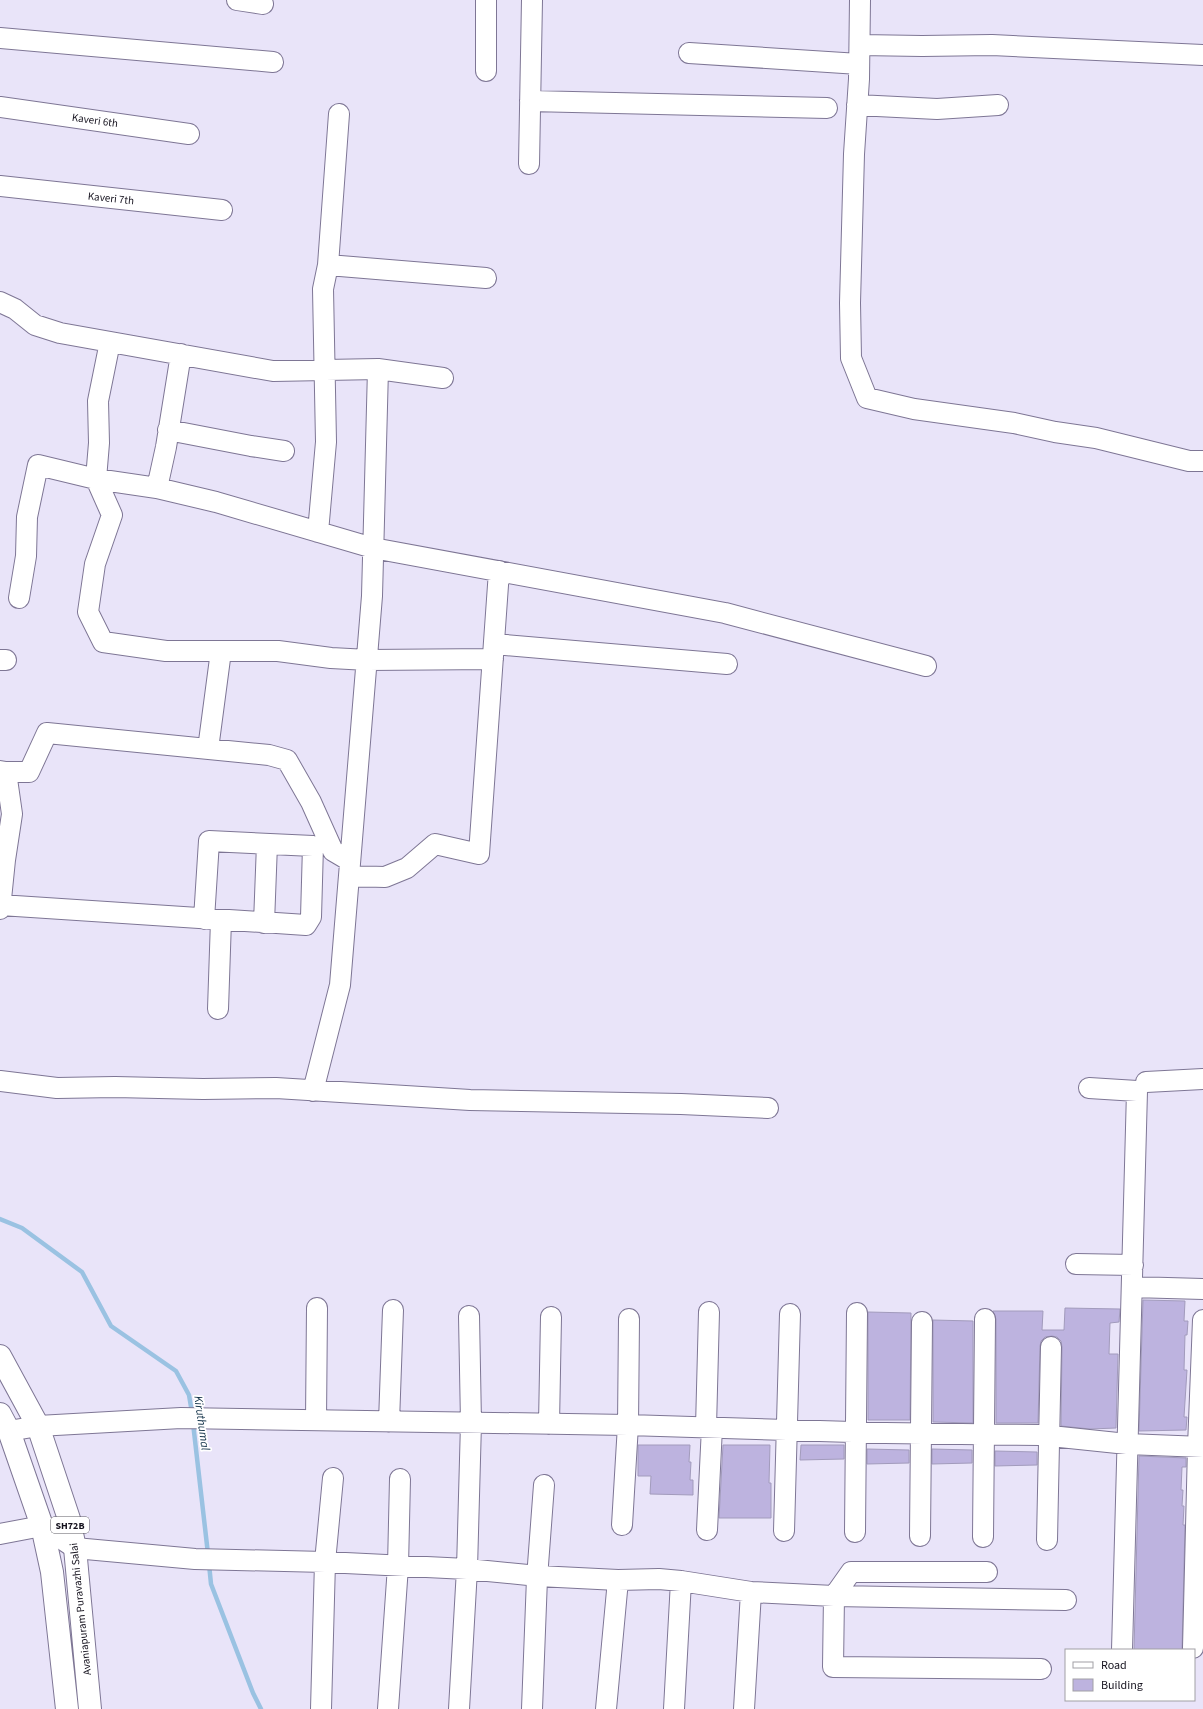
<svg xmlns="http://www.w3.org/2000/svg" width="1203" height="1709" font-family="'Source Sans 3',sans-serif">
<rect width="100%" height="100%" fill="#e9e4f9"/>
<g fill="none" stroke-linecap="round" stroke-linejoin="round">
<path stroke="#9ac2e2" stroke-width="4.5" d="M0 1219 22 1228 82 1272 111 1326 176 1371 189 1395 192 1413
M193 1423 208 1554
M209 1564 211 1584 253 1693 261 1709"/>
</g>
<path fill="#bdb3df" stroke="#a29bbc" d="M1143 1300 1185 1301 1184 1321H1188L1187 1335H1185L1184 1370H1187L1184 1417H1187L1186 1430 1139 1431Z
M1065 1308 1120 1309 1119 1322 1110 1323 1109 1354H1118L1116 1428 1090 1429 1061 1426 1062 1347 1061 1341 1057 1337 1052 1336 1045 1337 1041 1341 1040 1346 1038 1423H996V1319L993 1311H1043L1042 1330H1064Z
M868 1312 911 1313 910 1420H868Z
M933 1320 973 1321V1423L933 1422Z
M638 1445H690L689 1462H691L690 1480H693V1495L650 1494 651 1476H638Z
M723 1445H770L769 1483H771V1518H719Z
M801 1445H844V1459L800 1460Z
M867 1449 909 1450V1463L867 1464Z
M932 1449 972 1450V1463L932 1464Z
M995 1451 1037 1452V1465L995 1466Z
M1139 1456 1186 1458V1467H1182L1181 1490H1183L1182 1506H1184L1183 1525H1185L1182 1650H1134Z"/>
<g fill="none" stroke-linecap="round" stroke-linejoin="round">
<defs>
<path id="minor" d="M237 0 263 4
M860 0 859 79 854 154 850 303 851 358 867 398 914 409 1014 423 1055 432 1096 438 1189 461H1203
M0 38 273 62
M860 45 922 46 992 45 1203 55
M689 53 859 64
M486 71V0
M530 101 827 108
M857 105 937 109 998 105
M0 107 189 134
M529 164 532 0
M0 186 222 210
M328 265 486 278
M0 302 15 309 35 325 60 333 273 371 378 369 443 378
M110 342 98 401 99 443 96 479 112 515 95 564 88 612 103 642 166 651H278L331 658 368 660 493 659
M168 430 251 446 284 451
M157 488 166 447 181 354
M318 532 326 442 323 289 328 265 339 114
M19 598 26 556 27 517 38 465 96 479 157 488 216 502 373 548 725 613 926 666
M494 644 727 664
M0 660H6
M208 749 221 651
M0 771 6 772 12 814 5 860 0 909
M6 772H29L47 733 269 755 287 760 311 802 333 851 350 861
M349 876 385 877 407 868 435 844 479 854 499 571
M0 905 306 925 311 917 313 846 209 841 204 919
M264 923 267 844
M218 1009 221 920
M0 1081 57 1088 115 1087 203 1089 276 1088 470 1100 681 1104 768 1108
M1146 1082 1203 1079
M1089 1088 1137 1091 1122 1650
M313 1091 340 985 372 596 378 369
M1076 1264 1133 1265
M1132 1287 1203 1289
M316 1420 317 1308
M389 1422 393 1310
M549 1424 551 1317
M706 1427 709 1312
M9 1431 38 1426 181 1418 628 1425 885 1433 1041 1435 1127 1444 1203 1447
M622 1525 628 1425 629 1319
M707 1530 712 1427
M784 1531 790 1314
M855 1532 857 1313
M0 1534 42 1526 75 1548 195 1559 325 1562 467 1569 538 1576 618 1580 659 1579 681 1581 751 1592 834 1596 1066 1600
M920 1536 922 1322
M983 1537 985 1319
M1047 1540 1051 1347
M987 1572H851L834 1596 833 1667 1041 1669
M1193 1648 1198 1447 1203 1320
M321 1709 325 1562 333 1478
M388 1709 398 1566 400 1479
M459 1709 467 1569 471 1423 469 1316
M532 1709 537 1578 544 1485
M606 1709 618 1580
M674 1709 681 1581
M744 1709 751 1592"/>
<path id="major" d="M0 1356 38 1426 69 1519 75 1548 90 1709
M0 1414 9 1431 42 1526 52 1572 67 1709"/>
</defs>
<use href="#minor" stroke="#7e7695" stroke-width="22"/>
<use href="#major" stroke="#7e7695" stroke-width="24"/>
<use href="#minor" stroke="#fff" stroke-width="20"/>
<use href="#major" stroke="#fff" stroke-width="22"/>
</g>
<g text-anchor="middle" stroke-width="3.5" stroke-linejoin="round" paint-order="stroke">
<rect fill="#fff" stroke="#5a5861" stroke-width="1" x="51" y="1517" width="38" height="16" rx="3"/>
<g font-size="10" font-weight="bold" fill="#14111d">
<text x="70" y="1529">SH72B</text>
</g>
<g font-size="11" fill="#14111d" stroke="#fff">
<text transform="translate(95 120) rotate(8)" y="4">Kaveri 6th</text>
<text transform="translate(111 198) rotate(6)" y="4">Kaveri 7th</text>
<text transform="translate(80 1609) rotate(-96)" y="4">Avaniapuram Puravazhi Salai</text>
</g>
<g font-size="12" font-style="italic" fill="#0e2e45" stroke="#fff">
<text transform="translate(202 1423) rotate(82)" y="4">Kiruthumal</text>
</g>
</g>
<rect x="1065" y="1649" width="130" height="52" fill="#ffffff" stroke="#a1a0a5"/>
<rect x="1073" y="1662" width="20" height="6" fill="#ffffff" stroke="#a1a0a5"/>
<text x="1101" y="1669" font-size="12" fill="#14111d">Road</text>
<rect x="1073" y="1679" width="20" height="12" fill="#bdb3df" stroke="#a1a0a5"/>
<text x="1101" y="1689" font-size="12" fill="#14111d">Building</text>
</svg>
